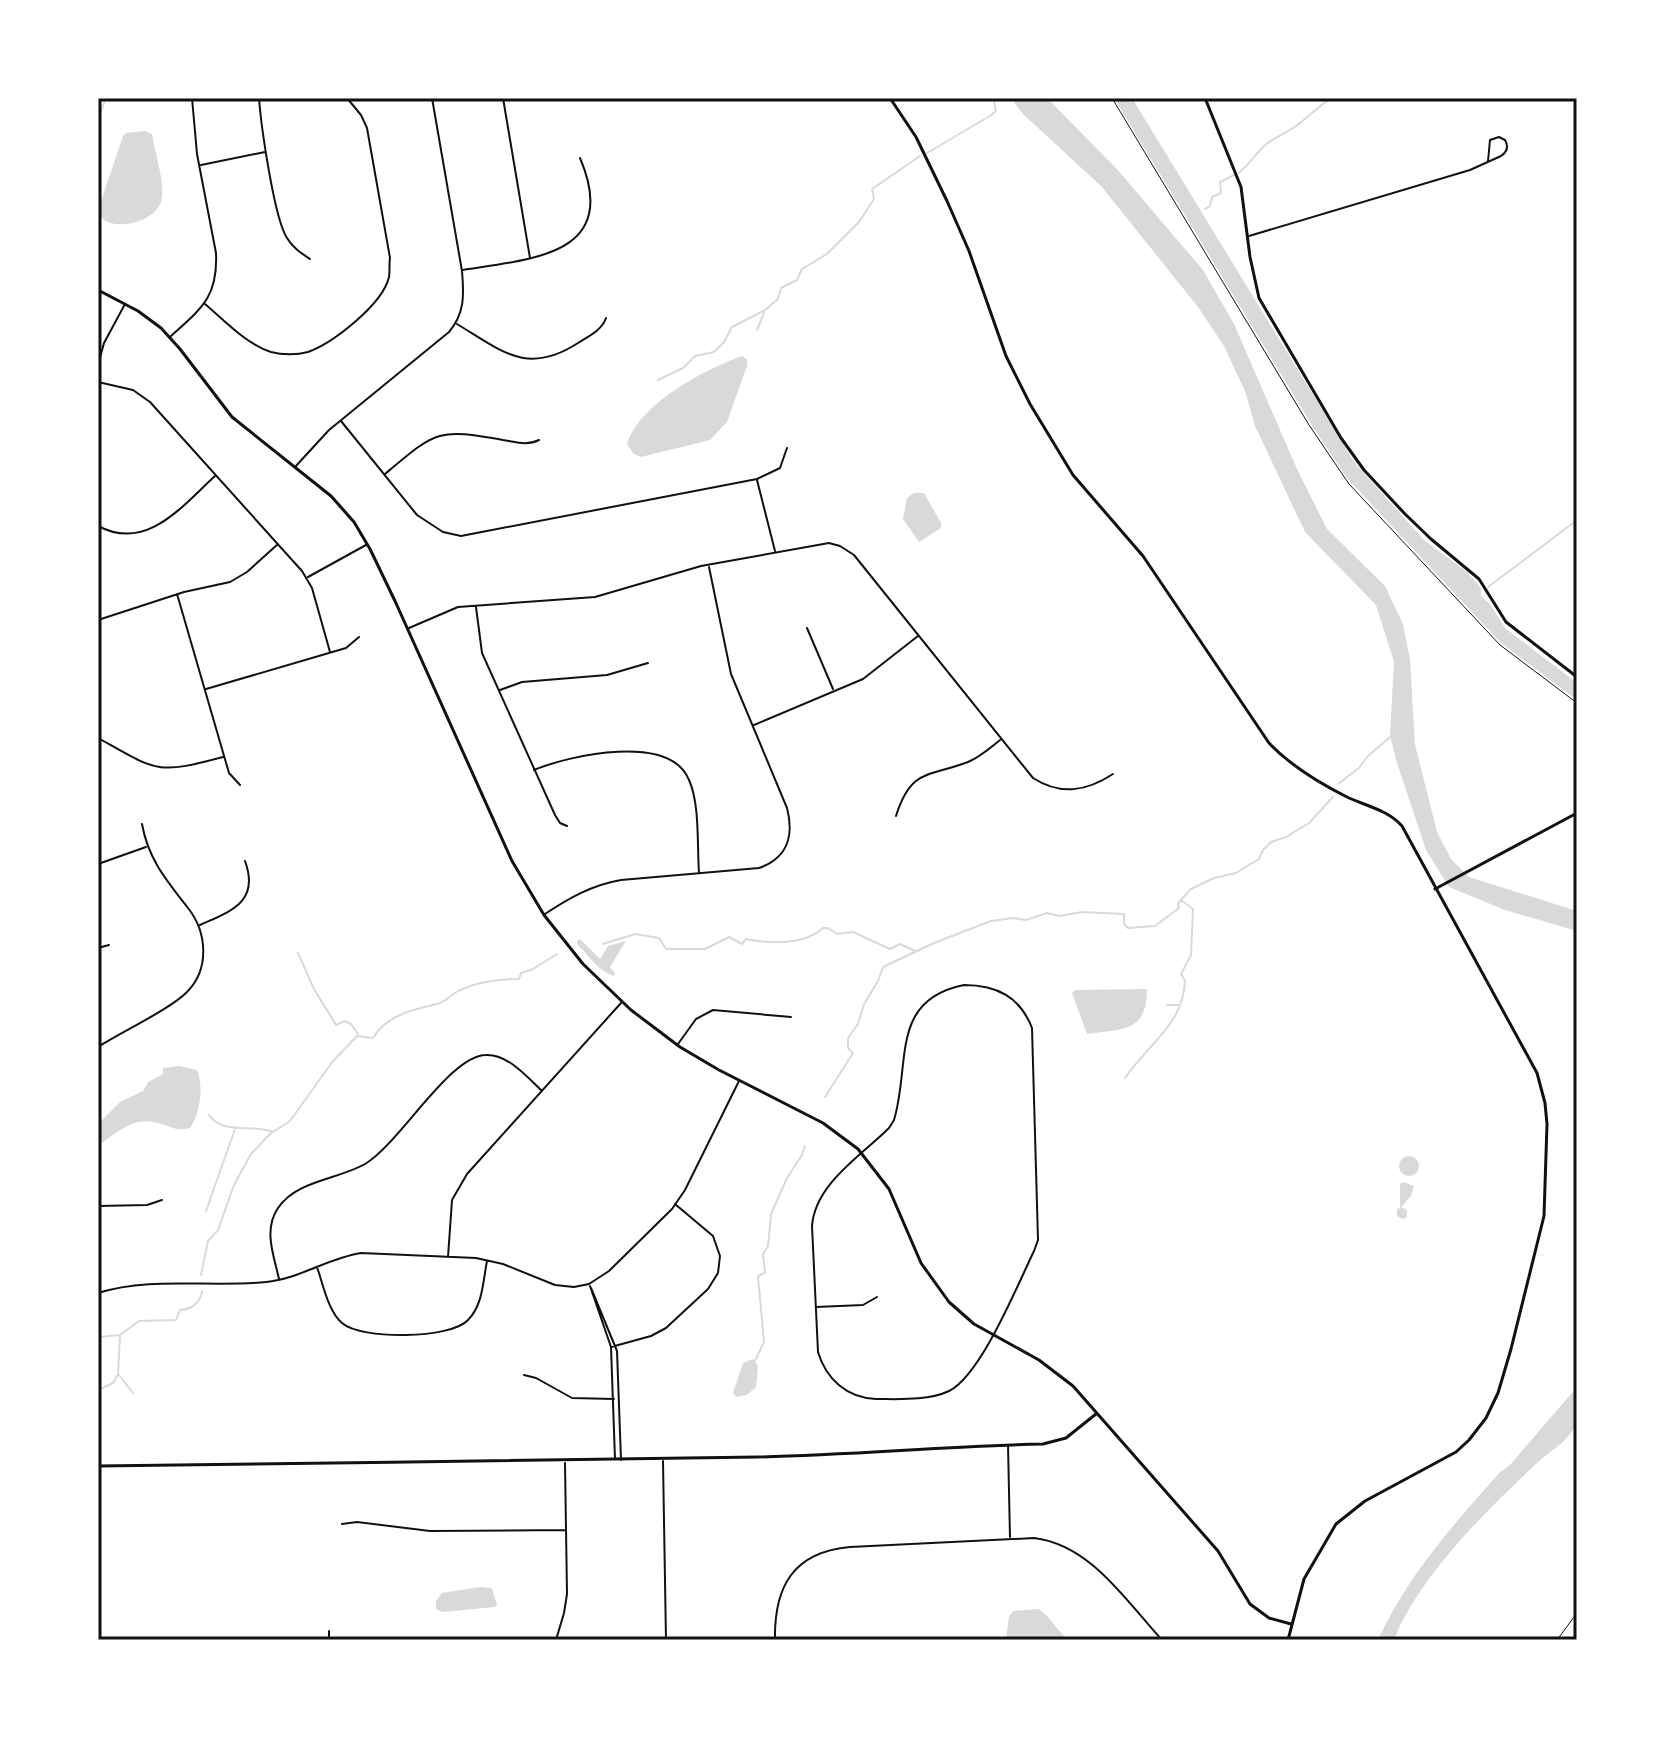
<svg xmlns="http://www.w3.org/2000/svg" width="1675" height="1738" font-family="'Varela Round',sans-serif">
<rect width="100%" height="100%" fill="#fff"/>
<path fill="#d9d9d9" d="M1011 98H1047L1116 168 1203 270 1234 324 1297 469 1327 529 1385 586 1403 624 1410 659 1415 745 1437 832 1451 859 1469 877 1577 911V931L1505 910 1449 887 1426 850 1397 763 1390 735 1394 662 1376 605 1305 532 1255 426 1245 391 1224 346 1198 307 1102 187 1023 114Z
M1114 98H1132L1354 462 1424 540 1467 572 1481 588V596L1490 604 1505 628 1577 683V700L1500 642 1347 478 1313 427Z
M145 131 152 134C155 154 164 178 162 197 159 227 96 235 99 207L123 136 126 133Z
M742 356 747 359V366L727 422 710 440 641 457 634 454 627 444C640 403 704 370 742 356Z
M914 493H924L941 523V528L919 542 903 519 907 498Z
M580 939 600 959 608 946 626 941 610 967 615 973 614 976C599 972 588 955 577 944V941Z
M1147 989C1147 1033 1122 1029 1087 1034L1072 993 1075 990Z
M179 1066 197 1070C204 1086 200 1114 190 1128 176 1132 171 1126 158 1123 133 1116 117 1133 98 1146V1124L120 1102 143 1091 148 1082 163 1074V1068Z
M1399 1166a10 10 0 1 1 20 0a10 10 0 1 1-20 0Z
M1404 1182 1414 1186 1411 1196 1401 1207 1407 1210V1217L1403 1219 1397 1216V1209L1400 1208V1184Z
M753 1359 758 1366 756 1387 747 1395 736 1397 733 1393 743 1363Z
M1577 1387C1577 1398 1580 1415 1576 1424 1570 1440 1549 1452 1537 1463 1488 1509 1418 1577 1394 1640H1378C1407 1576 1454 1524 1500 1472L1509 1466Z
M480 1587 492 1588 497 1605 495 1607 442 1612 436 1609V1601L442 1593Z
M1039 1609 1046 1615 1067 1640H1006L1009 1616 1013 1611Z"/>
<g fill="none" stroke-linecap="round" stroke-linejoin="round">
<path stroke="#d9d9d9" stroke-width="2" d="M98 119 106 98
M927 153 990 116 996 111 994 101 998 98
M1239 173C1248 165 1256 154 1265 145 1272 139 1288 132 1296 126 1308 117 1318 107 1331 98
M1205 209 1210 206 1212 197 1221 193 1220 182 1234 175
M757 330 764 313
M658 380 683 368 695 356 714 352 724 342 732 327 765 310 778 299 781 288 797 280 802 269 827 254 859 222 874 199 872 189 920 156
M1488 587 1577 520
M1338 784 1359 768 1368 756 1390 737
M603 944 635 934 659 938 666 949H705L729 937 742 944 746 939C770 944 805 945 823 928H828L837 934 853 932 890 949 900 944 915 951
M298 953 314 989 336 1025 345 1021 351 1024 358 1034
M1167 1005H1178
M1125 1078C1148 1044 1183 1025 1185 981L1181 974 1191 955 1193 909 1181 900
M825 1097 853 1053 848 1048V1038L858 1024 864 1004 878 981 883 967 934 943 991 921 1013 918 1026 920 1047 913 1059 916 1082 912 1124 914V924L1128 928 1155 926 1179 908 1178 903 1191 889 1214 878 1236 873 1259 859 1263 850 1271 842 1286 837 1309 823 1333 797
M209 1115C224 1136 252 1123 273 1132L290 1121 333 1061 357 1036 373 1038C386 1015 413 1010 437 1004 445 1002 451 995 458 991 478 981 498 979 519 979L521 973 533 969 557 954
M206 1211 235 1129
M201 1275 208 1241 218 1230 234 1185 251 1154 272 1132
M98 1337 120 1335
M755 1361 764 1342 758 1276 765 1273 763 1254 768 1246 771 1214 787 1178 802 1155 805 1146
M98 1390 113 1383 118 1374
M133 1393 118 1374 120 1335 139 1321 176 1320 180 1310C191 1310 201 1302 202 1291"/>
<path stroke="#111" stroke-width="1" d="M1112 98 1309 425 1349 484 1500 645 1577 703
M1557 1640 1577 1613"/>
<path stroke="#111" stroke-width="2" d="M259 98C261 125 274 218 287 238 293 248 301 253 310 259
M503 98 530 258
M201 165 265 152
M1249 236 1470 170 1501 156C1507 152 1509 147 1505 140L1499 137 1490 140 1488 161
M463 270C530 259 622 256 580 158
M205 304C224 320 246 344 271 352 282 355 297 355 308 352 333 343 383 304 389 277 390 271 389 264 390 258L367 128 361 115 347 98
M457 324C502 351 527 376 578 343 589 336 602 330 606 318
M171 336C202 308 218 297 216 253L197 154 192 98
M98 365 104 343 125 304
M98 382 133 390 150 402 302 571 312 588 330 652
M341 421 417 515 443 532 461 536 757 479 780 468 787 448
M295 467 329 430 449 332C465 313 464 295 462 271L432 98
M385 474C436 431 437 428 503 440 516 442 527 446 539 440
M757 480 775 551
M98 526C147 552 182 506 215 476
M308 577 366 545
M177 594 229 773 240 785
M476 607 482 653 555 815 560 823 567 826
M98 620 184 592 230 582 247 572 278 544
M409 628 458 607 595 597 701 566 829 543 840 546 854 555 1033 778C1061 796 1087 791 1113 774
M807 628 833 689
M206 689 346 648 359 637
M500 690 522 682 607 675 648 663
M754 725 863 679 918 636
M98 738C157 771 156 775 223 757
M534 770C570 755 670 733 689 780 700 804 697 846 699 873
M896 816C911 768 929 777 968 762 980 757 990 748 1000 740
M98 864 146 847
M545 914C569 898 592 885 621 880L759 868C788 858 794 835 787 808L731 674 709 567
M200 925C231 911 260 902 245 861
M98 948 109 945
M964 985C997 985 1020 997 1032 1028L1038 1240 1034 1251C1017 1286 981 1375 949 1391 928 1401 898 1399 876 1399 847 1398 826 1379 818 1352L812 1226C815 1184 861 1156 889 1128L894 1120C911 1064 889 1000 964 985Z
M678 1044 696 1019 713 1010 791 1017
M98 1047C121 1032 169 1010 187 992 210 969 207 932 188 908 167 881 148 859 142 824
M98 1206 147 1205 162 1200
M448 1257 452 1200 467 1174 621 1003
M317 1267C323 1284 328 1311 342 1323 361 1340 451 1339 468 1320 483 1305 483 1281 487 1261
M279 1279C274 1256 263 1230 278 1208 297 1180 337 1180 365 1164 400 1143 450 1055 486 1055 508 1054 527 1077 542 1091
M590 1286 611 1347 615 1459
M591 1288 617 1351 621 1460
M98 1293C151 1276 211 1288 266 1282 299 1279 328 1258 361 1253L476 1258 503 1264 555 1285 574 1287 589 1284 609 1271 672 1209 685 1190 739 1081
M816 1307 863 1305 877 1297
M611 1347 651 1336 666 1328 708 1289 718 1273 720 1256 713 1236 675 1204
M524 1375 536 1378 572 1398 614 1399
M1008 1445 1010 1537
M663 1461 666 1640
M342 1524 357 1522 430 1531 566 1530
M329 1631V1640
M556 1640 564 1613 567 1594 565 1463
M775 1640C774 1587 793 1552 850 1547L1034 1538C1091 1545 1126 1601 1162 1640"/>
<path stroke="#111" stroke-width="3" d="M1205 98 1241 187 1250 257 1259 298 1341 438 1364 470 1405 514 1431 539 1479 579 1506 622 1577 677
M98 290 138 311 161 328 180 349 232 417 331 496 354 522 370 549 395 601 512 861 544 915 583 964 631 1010 680 1047 719 1070 823 1123 858 1149 889 1189 921 1263 949 1302 974 1324 1039 1360 1073 1386 1218 1551 1250 1604 1269 1618 1291 1624
M1435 889 1577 813
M98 1466C318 1462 538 1462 758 1457 853 1455 948 1446 1043 1444L1066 1438 1096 1414"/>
<path stroke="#111" stroke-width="3" d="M890 98 916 137 947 201 969 251 1006 356 1030 404 1073 475 1143 556 1269 743C1290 765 1319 783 1347 797 1366 806 1388 810 1402 826L1537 1073 1545 1103 1547 1124 1544 1216 1511 1349 1498 1393 1486 1418 1469 1440 1456 1452 1365 1501 1336 1524 1304 1579 1288 1640"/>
</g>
<rect width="1675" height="1738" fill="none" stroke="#ffffff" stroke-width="200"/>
<rect x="100" y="100" width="1475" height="1538" fill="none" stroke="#111" stroke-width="3"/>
</svg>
